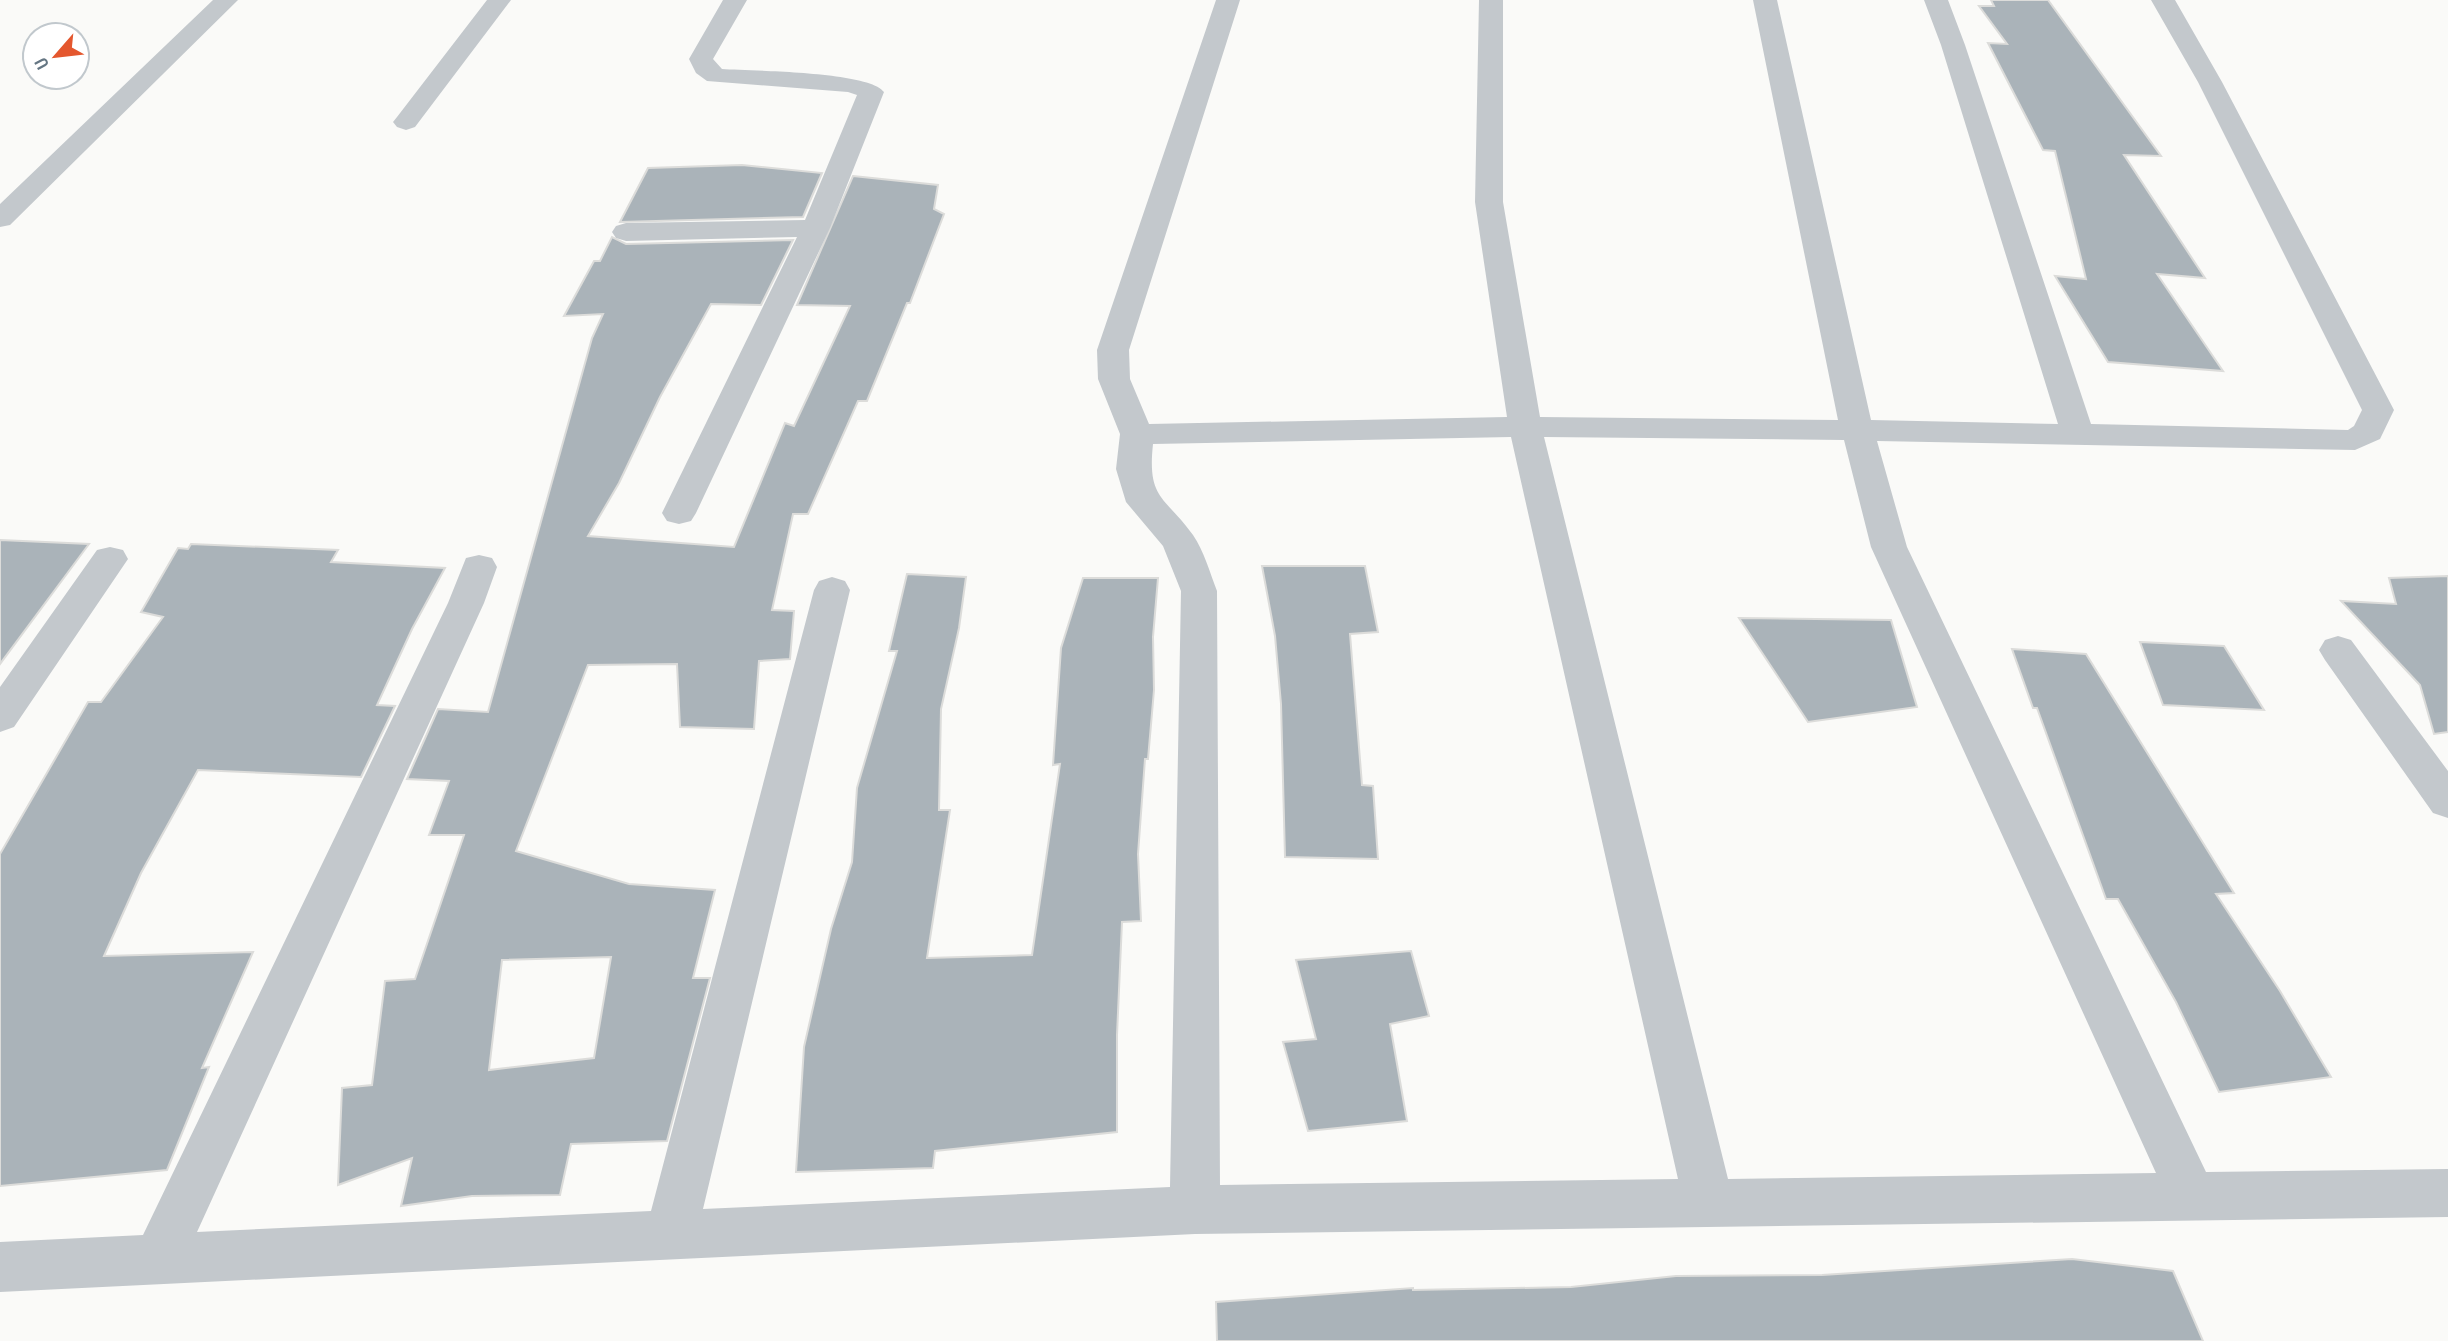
<svg xmlns="http://www.w3.org/2000/svg" width="2448" height="1341" font-family="'Sofia Sans Condensed',sans-serif">
<rect width="100%" height="100%" fill="#fafaf8"/>
<path fill="#aab3b9" stroke="#dcdcda" stroke-width="2" fill-rule="evenodd" d="M1991 0H2048L2161 156 2124 155 2205 278 2157 274 2223 371 2108 362 2055 276 2086 279 2055 151 2043 150 1988 43 2007 44 1979 6H1994Z
M742 165 822 173 803 217 620 222 648 168Z
M853 176 938 185 934 209 944 214 910 303H907L867 401H858L808 514H793L772 610 794 611 790 659 759 661 754 729 680 727 677 664 588 665 516 851 629 884 715 890 693 978H710L667 1141 571 1144 560 1195 472 1196 401 1206 412 1158 338 1185 342 1088 372 1085 385 981 415 979 464 835H429L449 781 407 779 438 709 488 712 592 338 603 314 564 316 594 261H600L612 237 626 244 793 240 761 305 711 304 660 397 619 483 588 536 734 547 785 423 794 426 850 306 797 305ZM611 957 594 1058 489 1070 502 960Z
M0 540 89 544 0 664Z
M191 544 338 550 331 562 445 568 412 629 377 705 395 706 361 777 198 770 141 873 104 956 253 952 202 1068 209 1067 167 1170 0 1186V854L88 702H101L163 617 141 612 178 548 188 549Z
M1262 566H1365L1378 632 1350 634 1362 785 1373 786 1378 859 1285 857 1281 704 1275 636Z
M907 574 966 577 959 628 941 709 939 810H950L927 958 1032 955 1060 764 1053 765 1061 648 1083 578H1158L1153 637 1154 690 1148 759H1145L1138 854 1141 921 1122 922 1117 1035V1132L935 1151 933 1168 796 1172 804 1047 831 929 852 862 857 788 897 651H889Z
M2448 576V732L2434 734 2420 685 2341 601 2396 604 2389 578Z
M1739 618 1891 620 1917 707 1808 722Z
M2140 642 2224 646 2264 710 2163 705Z
M2012 649 2086 654 2234 893 2216 894 2280 991 2331 1077 2219 1092 2176 1002 2118 899H2106L2037 708H2033Z
M1411 951 1429 1016 1390 1024 1407 1121 1308 1131 1283 1042 1316 1039 1296 960Z
M2072 1259 2173 1271 2203 1341H1217L1216 1302 1413 1288V1290L1571 1287 1676 1276 1822 1275Z"/>
<g fill="none" stroke-linecap="round" stroke-linejoin="round">
<path fill="#c3c8cc" fill-rule="evenodd" d="M213 0H238L10 225 0 227V204Z
M487 0H511L415 127 406 130 397 127 393 122 397 117Z
M723 0H747L713 59 722 69C751 71 869 71 884 92L830 228 696 513 691 521 679 524 667 521 662 513 797 237 626 241 616 238 612 232 616 226 626 223 805 220 857 95 848 92 707 81 696 73 689 59Z
M1216 0H1240L1129 350 1130 379 1149 424 1507 417 1475 202 1479 0H1503V202L1540 417 1838 420 1753 0H1777L1871 420 2058 424 1941 45 1924 0H1948L1965 45 2091 424 2348 430 2354 426 2362 410 2198 82 2151 0H2175L2222 82 2394 410 2380 439 2355 450 1877 441 1907 547 2206 1172 2448 1169V1217L1195 1234 0 1292V1242L143 1235 448 603 466 558 479 555 492 558 497 567 484 603 197 1232 651 1211 814 590 819 581 832 577 845 581 850 590 703 1209 1170 1187 1181 591 1163 546 1126 502 1116 469 1120 434 1098 379 1097 350ZM1511 437 1678 1179 1220 1185 1217 591C1210 573 1204 551 1193 535 1165 496 1147 500 1153 444ZM1544 437 1844 440 1871 547 2156 1173 1728 1179Z
M110 547 123 550 128 559 14 727 0 732V687L97 550Z
M2338 636 2351 640 2448 771V818L2433 813 2325 660 2319 650 2325 640Z"/>
</g>
<g transform="translate(56 56) rotate(242)"><circle r="33" fill="#ffffff" stroke="#c1c8cd" stroke-width="2"/>
<path d="M0-5L12 26L0 18L-12 26Z" fill="#e4572e"/>
<text y="-10" font-size="19" font-weight="bold" text-anchor="middle" fill="#657683">U</text>
</g>
</svg>
